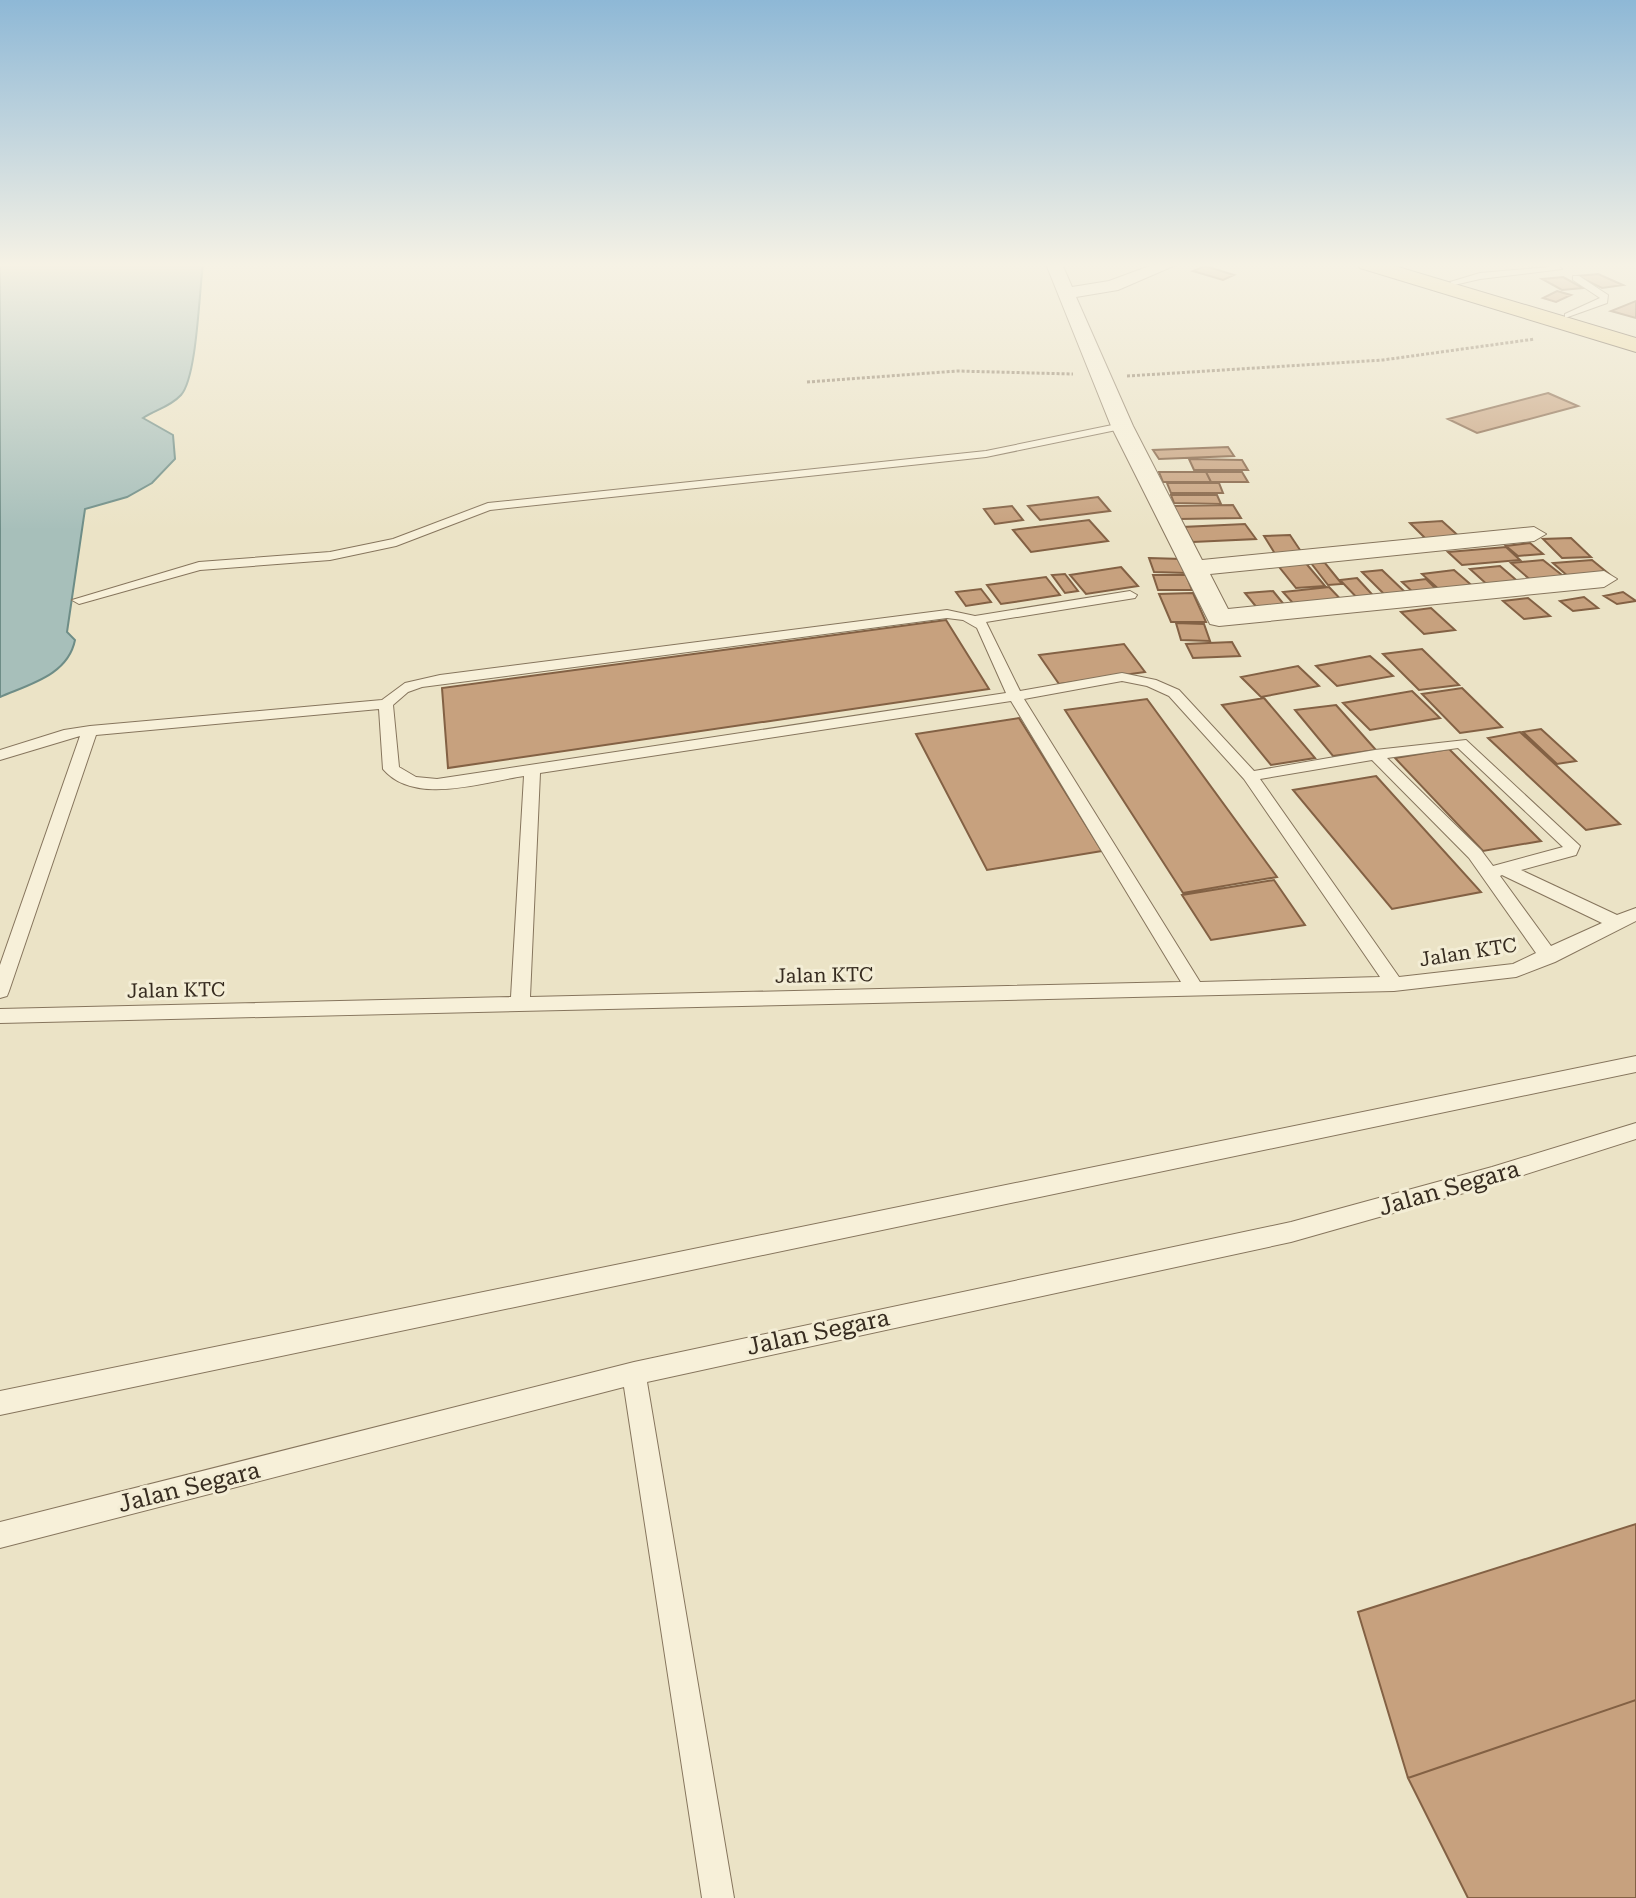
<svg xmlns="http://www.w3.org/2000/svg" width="1636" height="1898" font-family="'Roboto Serif',serif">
<rect width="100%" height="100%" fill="#ebe3c6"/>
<path fill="#a7bfba" stroke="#6e8d87" stroke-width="2" d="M0 264H203C199 293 197 377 181 395 170 407 155 410 143 418L173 435 175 459 152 483 127 497 85 509 67 632 75 640C68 675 30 684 0 697Z"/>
<path fill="#c7a17e" stroke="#836144" stroke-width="2" d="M1205 266 1234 275 1223 280 1193 271Z
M1598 274 1623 285 1602 288 1577 276Z
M1563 277 1583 288 1562 290 1542 279Z
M1557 291 1571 295 1556 302 1543 298Z
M1636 301V318L1611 311Z
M1548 393 1578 406 1477 433 1448 419Z
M1228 447 1234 456 1159 459 1153 450Z
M1189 459 1242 460 1248 470H1194Z
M1159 472H1206L1211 482H1163Z
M1206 472H1242L1248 482H1211Z
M1167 483H1219L1223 493H1171Z
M1171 495H1217L1221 504 1174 503Z
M1098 497 1110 511 1040 520 1028 506Z
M1233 505 1241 518 1179 519 1172 506Z
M1012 506 1023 520 995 524 984 509Z
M1089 520 1108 541 1031 552 1013 530Z
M1442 521 1463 540 1430 543 1410 523Z
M1245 524 1256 539 1193 542 1183 527Z
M1290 535 1304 556 1277 557 1264 536Z
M1571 538 1591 557 1562 558 1543 539Z
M1530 543 1543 554 1518 556 1506 546Z
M1506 547 1520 560 1462 565 1448 552Z
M1149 558 1182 559 1186 573 1154 572Z
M1543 560 1567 579 1534 583 1511 563Z
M1592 560 1609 574 1570 578 1553 563Z
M1304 561 1325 586 1296 588 1276 563Z
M1311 563H1325L1342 584 1328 585Z
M1500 566 1522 585 1491 588 1470 569Z
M1121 567 1138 586 1086 594 1070 575Z
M1382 570 1406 593 1385 595 1362 572Z
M1454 570 1476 589 1443 593 1422 574Z
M1065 574 1078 591 1065 593 1052 575Z
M1153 575H1186L1192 590H1158Z
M1046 577 1060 595 1001 604 987 585Z
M1357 578 1379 602 1362 603 1340 580Z
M1426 579 1440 593 1416 595 1402 582Z
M1329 587 1347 606 1300 611 1283 592Z
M981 589 991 602 966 606 956 592Z
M1273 591 1290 612 1262 614 1245 593Z
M1623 592 1636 601 1617 604 1604 596Z
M1193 593 1206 622H1171L1159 594Z
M1584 597 1598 608 1573 611 1560 601Z
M1528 598 1550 616 1524 619 1503 601Z
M1431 608 1455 630 1424 634 1401 612Z
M946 620 989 689 448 768 442 688Z
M1176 623 1204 624 1210 641 1181 640Z
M1232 642 1240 656 1193 658 1186 644Z
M1124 644 1145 672 1059 684 1039 655Z
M1422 649 1459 685 1419 690 1383 654Z
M1370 656 1393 676 1337 686 1316 666Z
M1298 666 1319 686 1261 697 1241 677Z
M1462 688 1502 727 1460 733 1422 694Z
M1412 691 1440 718 1370 730 1343 703Z
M1264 698 1315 758 1271 765 1222 705Z
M1147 699 1277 877 1183 893 1065 710Z
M1336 705 1376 750 1333 756 1295 710Z
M1019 718 1102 851 987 870 916 734Z
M1541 729 1576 761 1557 764 1523 732Z
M1520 732 1620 824 1586 830 1488 738Z
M1449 749 1541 841 1483 851 1395 758Z
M1376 776 1481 892 1392 909 1293 790Z
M1274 880 1305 925 1211 940 1182 895Z
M1636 1524V1700L1408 1778 1358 1612Z
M1636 1700V1898H1468L1408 1778Z"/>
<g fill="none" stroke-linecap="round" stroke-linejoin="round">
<defs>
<path id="lane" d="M1547 264H1556L1562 269 1480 279 1454 285 1450 282 1480 273 1550 267Z
M1573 276H1579L1608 295 1607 303 1565 318V314L1600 298 1573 280Z
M1122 423 1127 426 1126 428 986 457 490 510 396 546 330 560 200 570 79 604 72 600 199 562 330 552 393 539 488 503 986 451Z
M1130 591 1137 595 1135 598 986 622 1020 691 1122 673 1156 680 1179 690 1254 771 1375 750 1466 740 1580 846 1576 855 1521 870 1617 915 1636 908V921L1555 962 1516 977 1394 991 0 1023V1009L511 997 524 776C483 782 414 806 383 769L379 709 96 735 9 991 7 996 0 998V965L80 736 0 760V750L64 730 90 726 382 700 405 683 440 675 947 610 975 616ZM947 618 963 620 977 628 1006 693 437 779 416 777 399 767 393 705 408 692 422 687ZM1122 681 1147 686 1169 696 1244 779 1380 977 1200 982 1024 699ZM1011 701 1181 982 530 997 540 773ZM1458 748 1563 847 1493 866 1481 850 1387 758ZM1372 760 1469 858 1536 953 1513 964 1399 977 1260 779ZM1502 875 1602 923 1551 946 1500 876Z
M1636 1056V1072L0 1415V1391Z
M1636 1123V1139L1492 1185 1291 1242 647 1382 734 1898H702L624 1387 0 1548V1522L634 1362 1291 1222 1492 1167Z"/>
<path id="street" d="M1046 264H1062L1072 287 1109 281 1155 264H1178L1118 290 1076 297 1133 426 1202 560 1534 527 1546 534 1534 541 1210 574 1228 609 1604 571 1617 579 1604 587 1219 626 1210 624 1111 426Z"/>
<path id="primary" d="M1357 264H1388L1636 338V352L1360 268Z"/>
</defs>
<use href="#lane" stroke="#86755d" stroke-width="2"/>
<use href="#street" stroke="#86755d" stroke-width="2"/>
<use href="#primary" stroke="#544331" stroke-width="2"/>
<path stroke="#86755d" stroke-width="3" stroke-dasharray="3 2" stroke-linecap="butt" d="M1127 376 1383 360 1535 339
M807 382 957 371 1073 374"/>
<use href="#lane" fill="#f7f0d9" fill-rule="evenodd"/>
<use href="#street" fill="#f7f0d9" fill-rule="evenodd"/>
<use href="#primary" fill="#ecd9a1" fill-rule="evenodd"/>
</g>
<linearGradient id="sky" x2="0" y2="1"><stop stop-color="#8eb8d6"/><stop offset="0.5" stop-color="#f6f2e5"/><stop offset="1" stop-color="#f6f2e5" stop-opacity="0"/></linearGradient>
<rect width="1636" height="530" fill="url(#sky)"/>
<g text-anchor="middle" stroke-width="6" stroke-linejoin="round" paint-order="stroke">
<g font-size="20" fill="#372c20" stroke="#f3edd5">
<text transform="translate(1468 952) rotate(-9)" y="7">Jalan KTC</text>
<text transform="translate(824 975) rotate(-1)" y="7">Jalan KTC</text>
<text transform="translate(176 990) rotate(-1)" y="7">Jalan KTC</text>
</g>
<g font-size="24" fill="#372c20" stroke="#f3edd5">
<text transform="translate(1449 1188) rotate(-16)" y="8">Jalan Segara</text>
<text transform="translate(818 1332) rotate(-12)" y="8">Jalan Segara</text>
<text transform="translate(189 1487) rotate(-14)" y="8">Jalan Segara</text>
</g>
</g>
</svg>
